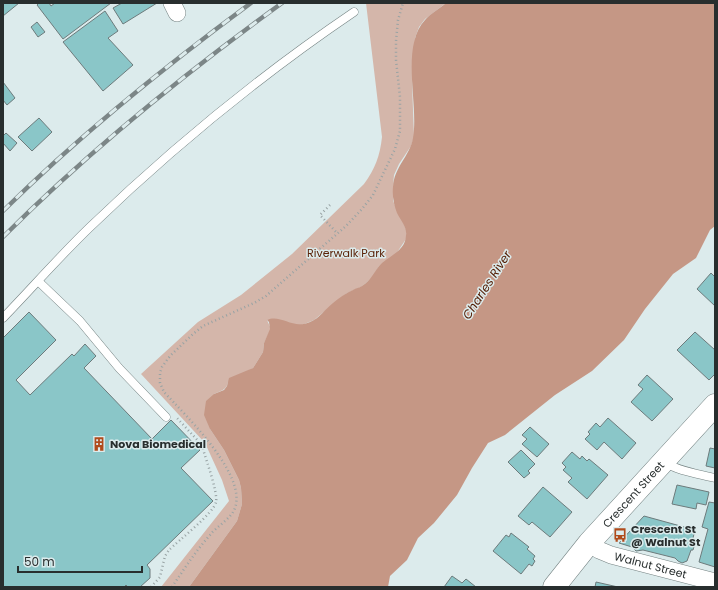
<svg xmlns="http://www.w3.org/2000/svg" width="718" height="590" font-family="Poppins,sans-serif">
<rect width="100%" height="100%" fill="#dcebec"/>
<path fill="#d4b6aa" d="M366 3H446L425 19 419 27 415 38 412 83 414 137 411 146 399 164 394 175 393 185V201L406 229V239L396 254 379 266 373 277 361 287 347 293 338 300 314 320 302 325 292 324 274 319 267 320 271 329 264 343 263 352 253 368 228 382C227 390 220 391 214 394L210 429 224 450 239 480 241 488 242 504 237 521 189 587H161L229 501 222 480 205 443 141 374 198 322 241 295 292 254 364 184C375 169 380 156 382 137Z"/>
<path fill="#c59785" d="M446 3H715V226L710 230 696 258 673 274 645 309 624 340 592 371 555 395 505 435 488 443 472 468 457 495 434 523 418 538 407 560 390 576 388 587H189L237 521 242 504 241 488 239 480 224 450 210 429 204 415 206 401 214 394 224 390 227 386 229 378 253 368 263 352 264 343 270 329 269 322 267 320C281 314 293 330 310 322 320 318 325 309 333 303 339 298 346 293 353 290 356 288 359 288 362 286 371 280 373 274 379 266 388 256 406 251 406 235 407 227 401 221 397 213 394 205 392 196 393 187 394 167 410 156 413 138 419 104 400 47 425 20 431 13 439 9 446 3Z"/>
<path fill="#8ac6c8" stroke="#6d7b7c" d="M3 3H19L3 16Z
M39 3H49L51 6 55 3H111L63 39 37 5Z
M122 3H157L123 24 113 8Z
M105 11 118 31 108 38 133 65 103 91 63 42Z
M37 22 45 32 38 37 31 27Z
M3 82 15 98 7 105 3 100Z
M39 118 52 132 32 151 18 137Z
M6 133 17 143 10 151 3 143V136Z
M711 273 715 277V306L697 289Z
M29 312 56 340 16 380 30 395 72 354 74 356 85 344 96 356 84 368 152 439 171 420 200 450 181 468 213 501 147 565 150 569V578L140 587H128L126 585 124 587H3V338Z
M695 332 715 350V374L709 380 677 350Z
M647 375 673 399 652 421 631 402 643 389 638 385Z
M608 418 636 443 622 459 604 442 597 450 585 439 590 434 588 432 596 423 600 427Z
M530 427 549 444 537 457 522 444 527 439 522 435Z
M710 448 715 449V468L706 466Z
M521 450 535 464 528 471 530 473 524 478 508 462Z
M572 452 580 459 582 456 587 461 589 459 608 475 587 499 568 482 572 478 563 470 566 467 562 463Z
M677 485 709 492 706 505 697 503 696 509 672 504Z
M543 487 572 512 550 537 532 522 529 525 518 516Z
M709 502 715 503V567L699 562 708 529 702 527Z
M644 516 695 530 692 542 695 543 693 550H691L687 561 682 563 678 561 675 558 643 550 636 551 632 547 619 543Z
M511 533 529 547 527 549 535 556 533 559 535 561 532 566 529 564 521 574 493 551 506 535 509 537Z
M452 576 462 583 466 579 476 587H444Z
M596 582 618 587H595Z"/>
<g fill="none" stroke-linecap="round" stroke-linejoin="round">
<defs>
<path id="lane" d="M38 281 80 321 119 368 166 417
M3 318C32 288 59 257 89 228 170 150 261 75 354 12
M665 462C676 471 700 474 715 478"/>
<g id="street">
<path d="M172 3 177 13"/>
<path id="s1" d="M589 543 599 550 611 555 715 582"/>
</g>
<g id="secondary">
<path id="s2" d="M554 587 589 543 715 405"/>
</g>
</defs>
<use href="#lane" stroke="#748282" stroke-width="9"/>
<use href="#street" stroke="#748282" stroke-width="18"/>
<use href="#secondary" stroke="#748282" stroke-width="23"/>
<path stroke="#98a3a4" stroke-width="2.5" stroke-dasharray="1 3" stroke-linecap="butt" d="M330 205 320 215 337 233
M151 587 160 577 165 556 169 550C178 541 214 513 216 502 218 492 206 460 203 449L200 443 177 418
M172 587C184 569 196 551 210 535 217 526 231 519 235 508 247 474 185 415 164 392L160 383V373L162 367 170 356 193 334 203 326 254 303 266 296 346 226 362 209 373 195 395 149 400 131V97L396 60V41L398 20 403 3"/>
<use href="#lane" stroke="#fff" stroke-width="8"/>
<use href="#street" stroke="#fff" stroke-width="17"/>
<use href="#secondary" stroke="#fff" stroke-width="22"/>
<defs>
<path id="rail" d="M3 211C80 135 164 67 251 3
M3 237C89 151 184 74 282 3"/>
</defs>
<use href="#rail" stroke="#7c8687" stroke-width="4.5"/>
<use href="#rail" stroke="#dcebec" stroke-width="3" stroke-dasharray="9" stroke-linecap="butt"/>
</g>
<defs>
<symbol id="building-bare" viewBox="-9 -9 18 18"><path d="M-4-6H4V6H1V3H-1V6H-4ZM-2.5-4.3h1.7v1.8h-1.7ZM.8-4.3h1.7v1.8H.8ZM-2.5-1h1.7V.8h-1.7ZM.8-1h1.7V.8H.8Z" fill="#b04b1b" stroke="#dcebec" stroke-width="2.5" paint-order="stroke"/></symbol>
<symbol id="bus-bare" viewBox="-9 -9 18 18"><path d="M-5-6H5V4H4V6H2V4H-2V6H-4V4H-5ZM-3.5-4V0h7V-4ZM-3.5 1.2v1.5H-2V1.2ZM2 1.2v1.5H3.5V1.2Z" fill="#b04b1b" stroke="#dcebec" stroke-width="2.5" paint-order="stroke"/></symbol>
</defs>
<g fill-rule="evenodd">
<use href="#building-bare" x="89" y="434" width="20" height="20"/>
<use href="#bus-bare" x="610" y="525" width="20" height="20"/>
</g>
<g text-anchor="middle" stroke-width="3" stroke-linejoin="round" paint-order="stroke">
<g font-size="11" fill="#5b2308" stroke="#dcebec">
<text x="346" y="257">Riverwalk Park</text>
</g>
<g font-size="11" font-weight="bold" fill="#282e2e" stroke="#dcebec" text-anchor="start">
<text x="110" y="448">Nova Biomedical</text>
<text x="631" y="533">Crescent St<tspan x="631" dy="13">@ Walnut St</tspan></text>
</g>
<g font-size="11" fill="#282e2e" stroke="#dcebec">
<text dy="4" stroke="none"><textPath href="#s2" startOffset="122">Crescent Street</textPath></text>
<text dy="4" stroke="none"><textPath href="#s1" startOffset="66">Walnut Street</textPath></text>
</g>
<g font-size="12" font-style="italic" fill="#521a00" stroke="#dcebec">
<text transform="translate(487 285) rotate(-57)" y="4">Charles River</text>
</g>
</g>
<rect width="718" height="590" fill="none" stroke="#282e2e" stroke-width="8"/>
<path d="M18 566v6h124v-6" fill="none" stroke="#282e2e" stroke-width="2"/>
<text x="24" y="566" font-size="12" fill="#282e2e" stroke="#dcebec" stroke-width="3" paint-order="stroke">50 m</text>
</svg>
